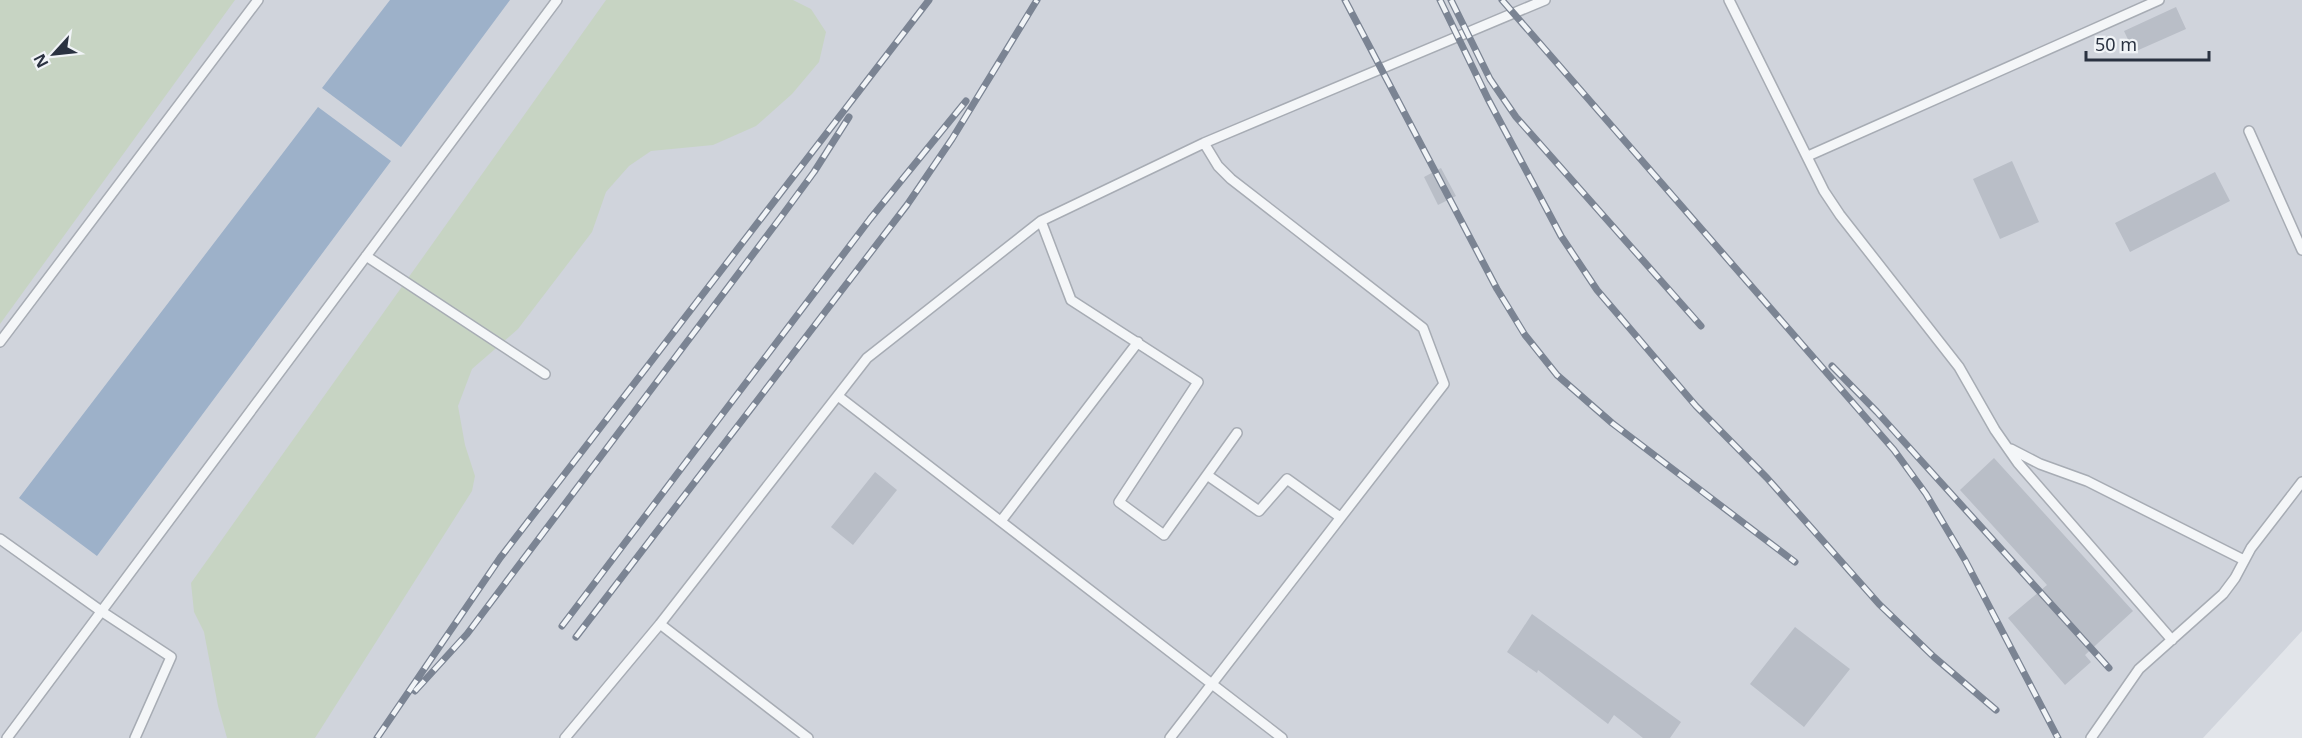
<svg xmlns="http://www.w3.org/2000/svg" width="2302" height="738" font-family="'Noto Sans',sans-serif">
<rect width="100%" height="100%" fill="#e2e5ea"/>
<path fill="#d0d4dc" d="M0 0H2302V631L2203 738H0Z"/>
<path fill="#c7d4c3" d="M0 0H235L0 324Z
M606 0H793L811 9 826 32 819 62 792 94 756 126 713 145 651 151 629 166 606 192 592 232 518 329 472 369 458 406 465 445 475 476 472 491 315 738H227L218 706 204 632 194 612 191 583Z"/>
<path fill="#9db1c9" d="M390 0H510L401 147 322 88Z
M318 107 391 161 97 556 19 498Z"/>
<path fill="#b9bec7" d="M2176 7 2186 29 2134 52 2124 31Z
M2012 161 2039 222 2000 239 1973 179Z
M1441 168 1456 196 1438 205 1424 177Z
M2215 172 2230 201 2130 252 2115 223Z
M1994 458 2133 611 2085 655 2091 662 2065 685 2008 618 2047 585 1960 490Z
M875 472 897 490 853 545 831 527Z
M1532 614 1681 722 1670 738H1643L1614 715 1608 724 1538 670 1537 673 1507 652Z
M1795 627 1850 669 1804 727 1750 684Z"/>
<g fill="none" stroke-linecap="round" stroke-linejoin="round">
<defs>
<path id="lane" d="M1729 0 1824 191 1840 215 1959 367 1995 430 2018 463 2172 640
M2249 131 2302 250
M1808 156 2159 0
M1041 221 1071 300 1198 382 1119 502 1164 535 1237 433
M366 256 545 374
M0 342 258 0
M838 396 1282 738
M2011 449 2040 464 2087 481 2244 560
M1207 475 1259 511 1287 479 1340 517
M1001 521 1138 342
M0 539 101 611 171 657 135 738
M660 624 808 738
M7 738 557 0
M565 738 660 624 867 358 1041 221 1204 143 1545 0
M1170 738 1444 384 1423 328 1231 179 1218 166 1204 143
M2091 738 2139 669 2223 594 2235 578 2251 548 2302 482"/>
</defs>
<use href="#lane" stroke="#a7acb4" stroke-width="12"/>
<use href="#lane" stroke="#f4f6f8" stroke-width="9"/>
<defs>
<path id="rail" d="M1345 0 1497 289 1525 335 1557 375 1612 423 1795 562
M1440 0 1488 99 1561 236 1597 290 1696 406 1767 478 1879 604 1934 657 1996 710
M1451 0 1490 79 1516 117 1701 326
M1502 0 1894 450 1926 494 1965 560 2058 738
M1832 366 1877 412 2109 668
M562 626 870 219 966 101
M576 637 907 205 952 139 1037 0
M415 691 467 634 781 217 814 172 849 117
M377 738 500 558 929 0"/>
</defs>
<use href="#rail" stroke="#7b8493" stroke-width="7"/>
<use href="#rail" stroke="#f1f4f7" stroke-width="4.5" stroke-dasharray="14" stroke-linecap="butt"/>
</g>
<g transform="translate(54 54) rotate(243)" stroke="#f1f4f7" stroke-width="4.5" paint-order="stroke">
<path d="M0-4.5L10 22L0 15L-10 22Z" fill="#2a3241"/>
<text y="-9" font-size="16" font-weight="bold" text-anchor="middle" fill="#2a3241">N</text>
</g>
<path d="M2086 51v9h123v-9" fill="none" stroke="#2a3241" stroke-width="3"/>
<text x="2095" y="51" font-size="18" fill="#2a3241" stroke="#f1f4f7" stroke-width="4.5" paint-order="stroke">50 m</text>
</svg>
